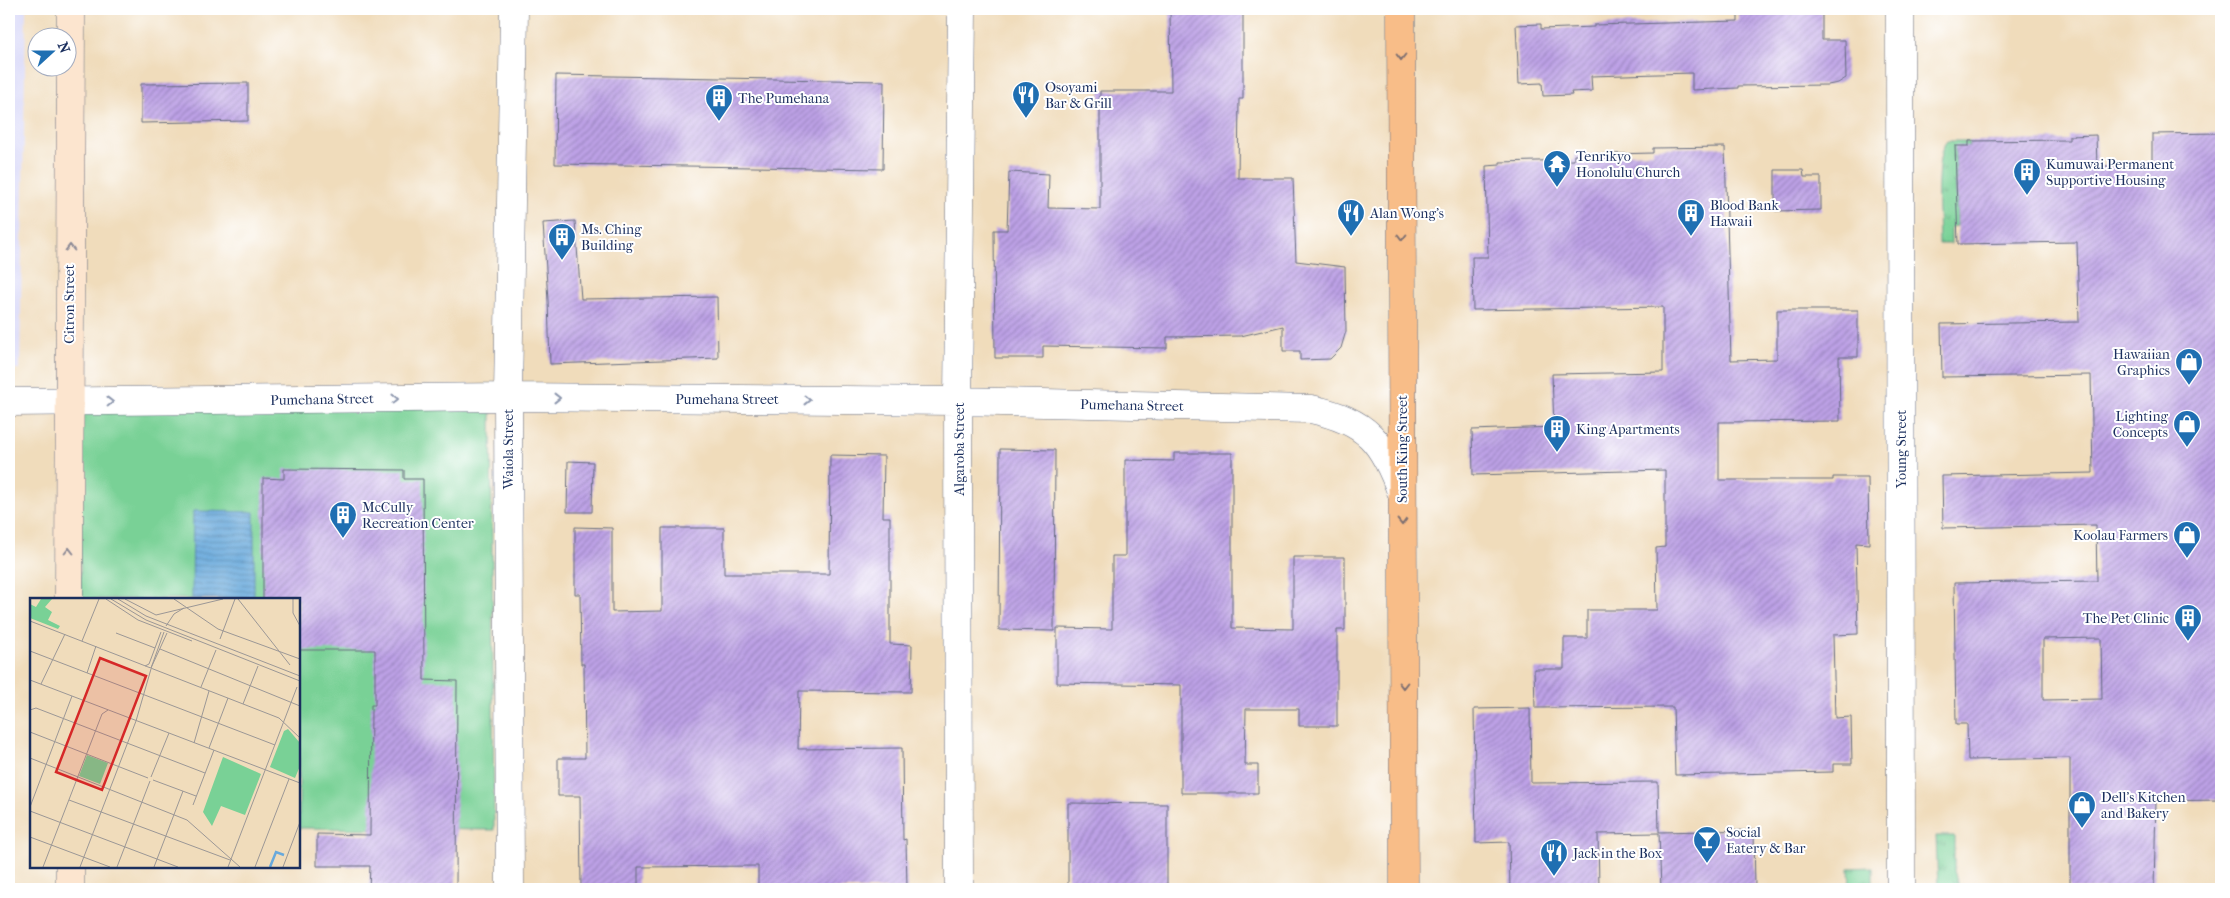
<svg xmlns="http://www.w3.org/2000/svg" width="2230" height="898" font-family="'IM FELL French Canon',serif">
<defs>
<pattern id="grass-tufts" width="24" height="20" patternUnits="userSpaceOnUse" patternTransform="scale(1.25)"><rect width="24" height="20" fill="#79d196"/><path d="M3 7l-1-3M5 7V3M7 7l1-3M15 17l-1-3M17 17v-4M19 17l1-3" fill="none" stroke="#62aa7e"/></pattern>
<pattern id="water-rules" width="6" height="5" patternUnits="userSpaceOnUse" patternTransform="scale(1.25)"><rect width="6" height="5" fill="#68a9dc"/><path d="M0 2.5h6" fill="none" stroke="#558ab6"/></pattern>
<pattern id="building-hatch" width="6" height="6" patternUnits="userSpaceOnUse" patternTransform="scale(1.25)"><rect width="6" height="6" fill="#bda1e6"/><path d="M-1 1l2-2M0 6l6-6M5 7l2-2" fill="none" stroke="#9984be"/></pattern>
</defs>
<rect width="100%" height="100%" fill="#fff"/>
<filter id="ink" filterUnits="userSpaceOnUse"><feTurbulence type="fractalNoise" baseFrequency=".02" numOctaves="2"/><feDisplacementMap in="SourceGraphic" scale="10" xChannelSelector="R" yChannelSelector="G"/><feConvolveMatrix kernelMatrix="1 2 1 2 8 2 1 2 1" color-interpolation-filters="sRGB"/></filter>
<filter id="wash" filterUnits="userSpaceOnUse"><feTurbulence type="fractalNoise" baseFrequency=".0096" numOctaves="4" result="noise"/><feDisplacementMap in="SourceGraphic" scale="20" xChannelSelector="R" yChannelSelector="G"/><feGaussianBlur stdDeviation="1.12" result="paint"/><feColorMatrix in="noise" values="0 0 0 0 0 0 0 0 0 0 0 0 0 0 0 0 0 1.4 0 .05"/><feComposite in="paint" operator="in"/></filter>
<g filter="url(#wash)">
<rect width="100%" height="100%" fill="#f0dcbb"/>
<path fill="#d7d7f8" d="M9 9H26L20 369H9Z"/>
<path fill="url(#grass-tufts)" stroke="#4a807a" d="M1947 141H1969V146L1955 147 1957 226 1951 227V244H1939C1939 223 1933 155 1947 141Z
M1936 836H1954V871L1960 889H1938Z
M1873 867V889H1850L1849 868Z"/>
<path fill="#79d196" stroke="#4a807a" d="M491 407 494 830 299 828V599H81L77 411Z"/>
<path fill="url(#water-rules)" stroke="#426c9d" d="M193 511 254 512V599H192Z"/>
<g id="blocks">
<path fill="url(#building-hatch)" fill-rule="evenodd" d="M1170 9H1243V99H1239L1238 178H1293L1296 261 1345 267 1346 331 1341 348 1330 359 1300 360V351H1283V326L1241 336 1167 337V348L1043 346V358H995L994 230H1007L1009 172 1049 174 1048 208 1100 209V91H1171Z
M1738 9H1822V40H1845L1846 78 1838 83 1828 85 1738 86V88L1692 90V73L1591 76 1592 91 1571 92 1572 95 1543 96 1542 83 1519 84 1516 25 1541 24V29L1594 27V25L1738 21Z
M556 75 884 81 883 169 555 164Z
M248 83V121L141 123V84Z
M2221 133V800L2156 801 2154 889H2070V758L1968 760 1967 724H1956L1954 583 2097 581 2096 525 1943 528 1942 476 2093 473 2091 375 1942 377 1941 324 2079 322 2077 242 1958 244 1955 146H1969V141L2069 140V136L2096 135 2097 166H2152V134ZM2101 638 2102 699 2043 700V639Z
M1725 147 1731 360 1777 359V310H1858V357H1839L1840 421 1719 422V480H1833V477H1868L1869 544 1856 543 1858 634 1833 635 1835 718 1851 717 1852 764H1833V772L1675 775 1673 707 1535 708 1534 669H1564V638H1587V610H1657L1656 548 1665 547V470L1473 475 1472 430 1554 427 1552 374 1663 372V307L1473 310 1472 257H1488L1486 166 1500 165V162L1574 160V155L1653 153V148Z
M1775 170H1803L1804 177H1821V210L1775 211Z
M575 221 581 299 717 297 718 358 550 364 548 300 543 223Z
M1000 449 1055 450 1054 631 999 630Z
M1174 453H1232V628L1293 629V557H1345V630H1337V726H1299V709H1246L1245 765H1258V793H1181V685L1057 683V628L1112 629V556H1125V460L1174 461Z
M830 455 884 456 883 517H890V644L912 645 911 692 799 691 798 749 902 748 903 840 906 839 907 889H758V866L638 867V889H581L580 796H558V758H585L584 664H581L580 594H575V527L612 528V612L662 611V528H724V574H829Z
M568 461 593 462 592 512H567Z
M284 469 404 470V479H423L424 680 457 681 456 889H369L370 866H317V834L370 835 371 705H375V650H299V599H263V478L284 479Z
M1530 708 1531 783 1658 782 1659 832 1754 830 1755 889H1661L1659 833 1598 834 1599 887H1583V889H1510L1509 842 1476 843 1474 709Z
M1068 803 1167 804V889H1068Z"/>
</g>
</g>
<g filter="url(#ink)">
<use href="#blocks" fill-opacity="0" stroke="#666c7f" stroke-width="1"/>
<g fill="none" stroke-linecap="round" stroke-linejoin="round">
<defs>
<path id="street" d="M1900 9 1901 889
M9 402 508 397 958 401 1311 409C1367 421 1383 441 1402 494
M510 889 508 397 514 9
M959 889 958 401 962 9"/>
<path id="secondary" d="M69 599 71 9
M70 867V889"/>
<path id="primary" d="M1401 9 1404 889"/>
</defs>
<use href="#street" stroke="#666c7f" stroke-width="29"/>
<use href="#secondary" stroke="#666c7f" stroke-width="29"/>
<use href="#primary" stroke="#666c7f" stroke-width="29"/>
<use href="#street" stroke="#fff" stroke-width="28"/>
<use href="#secondary" stroke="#fce5cf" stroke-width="28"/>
<use href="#primary" stroke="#f8bd88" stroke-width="28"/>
</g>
<defs><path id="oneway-chevron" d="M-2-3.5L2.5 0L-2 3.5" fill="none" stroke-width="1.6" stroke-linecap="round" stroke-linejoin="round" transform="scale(1.25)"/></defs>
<g stroke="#7e6f71">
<use href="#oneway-chevron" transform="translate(1401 57) rotate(90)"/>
<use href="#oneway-chevron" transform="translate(1402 237) rotate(90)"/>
<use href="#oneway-chevron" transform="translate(1402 522) rotate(89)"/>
<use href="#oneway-chevron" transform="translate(1403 685) rotate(90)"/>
</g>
<g stroke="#8c8a96">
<use href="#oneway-chevron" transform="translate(70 248) rotate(-90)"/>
<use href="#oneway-chevron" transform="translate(69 551) rotate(-90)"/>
</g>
<g stroke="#8d97ae">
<use href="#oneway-chevron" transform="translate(557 398)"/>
<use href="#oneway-chevron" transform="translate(395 399) rotate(-1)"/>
<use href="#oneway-chevron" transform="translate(807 400)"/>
<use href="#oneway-chevron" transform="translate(110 402) rotate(-1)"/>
</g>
</g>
<defs>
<symbol id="restaurant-pin" viewBox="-11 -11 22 30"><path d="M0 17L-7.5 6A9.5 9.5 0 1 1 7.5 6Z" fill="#1f6fb2" stroke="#fff"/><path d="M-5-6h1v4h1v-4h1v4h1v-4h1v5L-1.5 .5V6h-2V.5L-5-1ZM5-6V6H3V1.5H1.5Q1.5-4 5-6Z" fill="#fff"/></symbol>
<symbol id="building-pin" viewBox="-11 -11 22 30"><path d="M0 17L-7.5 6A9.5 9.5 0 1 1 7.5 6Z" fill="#1f6fb2" stroke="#fff"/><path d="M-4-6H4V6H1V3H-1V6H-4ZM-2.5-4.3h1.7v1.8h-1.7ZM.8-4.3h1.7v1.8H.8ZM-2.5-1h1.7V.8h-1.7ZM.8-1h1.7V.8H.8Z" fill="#fff"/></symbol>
<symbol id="temple-pin" viewBox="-11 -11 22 30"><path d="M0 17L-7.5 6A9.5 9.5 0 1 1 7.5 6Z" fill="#1f6fb2" stroke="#fff"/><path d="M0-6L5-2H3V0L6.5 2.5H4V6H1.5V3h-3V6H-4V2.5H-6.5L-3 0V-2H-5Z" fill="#fff"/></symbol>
<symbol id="shop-pin" viewBox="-11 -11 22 30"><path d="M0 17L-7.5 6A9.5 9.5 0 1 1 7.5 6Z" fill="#1f6fb2" stroke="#fff"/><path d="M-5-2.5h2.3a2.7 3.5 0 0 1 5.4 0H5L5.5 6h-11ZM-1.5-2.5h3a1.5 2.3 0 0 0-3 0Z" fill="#fff"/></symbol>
<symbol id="bar-pin" viewBox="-11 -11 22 30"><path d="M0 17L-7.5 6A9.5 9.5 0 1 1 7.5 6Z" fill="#1f6fb2" stroke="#fff"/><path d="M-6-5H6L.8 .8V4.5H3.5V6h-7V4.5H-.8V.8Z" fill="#fff"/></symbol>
</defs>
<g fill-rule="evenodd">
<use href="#restaurant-pin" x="1010" y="79" width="32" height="43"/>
<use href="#building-pin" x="703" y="82" width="32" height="43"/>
<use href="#temple-pin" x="1541" y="148" width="32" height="43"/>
<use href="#building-pin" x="2011" y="156" width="32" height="43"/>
<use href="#restaurant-pin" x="1335" y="197" width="32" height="43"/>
<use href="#building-pin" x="1675" y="197" width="32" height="43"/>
<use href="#building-pin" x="546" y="221" width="32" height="43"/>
<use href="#shop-pin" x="2173" y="346" width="32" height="43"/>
<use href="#shop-pin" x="2171" y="408" width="32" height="43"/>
<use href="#building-pin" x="1541" y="413" width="32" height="43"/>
<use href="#building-pin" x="327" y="499" width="32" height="43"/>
<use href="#shop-pin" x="2171" y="519" width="32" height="43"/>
<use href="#building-pin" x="2172" y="602" width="32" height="43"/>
<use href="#shop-pin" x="2066" y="789" width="32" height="43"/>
<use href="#bar-pin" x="1691" y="824" width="32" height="43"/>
<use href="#restaurant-pin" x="1538" y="837" width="32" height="43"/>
</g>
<g text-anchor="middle" stroke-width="4" stroke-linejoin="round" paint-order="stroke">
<g font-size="14" fill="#1b2f5e" stroke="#fff" text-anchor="start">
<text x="1045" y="92">Osoyami<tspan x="1045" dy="16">Bar &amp; Grill</tspan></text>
<text x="738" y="103">The Pumehana</text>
<text x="1576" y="161">Tenrikyo<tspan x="1576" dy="16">Honolulu Church</tspan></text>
<text x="2046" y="169">Kumuwai Permanent<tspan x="2046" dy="16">Supportive Housing</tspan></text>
<text x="1710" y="210">Blood Bank<tspan x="1710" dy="16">Hawaii</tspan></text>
<text x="1370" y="218">Alan Wong’s</text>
<text x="581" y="234">Ms. Ching<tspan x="581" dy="16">Building</tspan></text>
<text x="2170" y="359" text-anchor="end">Hawaiian<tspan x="2170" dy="16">Graphics</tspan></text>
<text x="2168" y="421" text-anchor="end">Lighting<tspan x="2168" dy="16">Concepts</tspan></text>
<text x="1576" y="434">King Apartments</text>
<text x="362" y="512">McCully<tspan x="362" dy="16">Recreation Center</tspan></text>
<text x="2168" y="540" text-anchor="end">Koolau Farmers</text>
<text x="2169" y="623" text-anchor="end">The Pet Clinic</text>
<text x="2101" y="802">Dell's Kitchen<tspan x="2101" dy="16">and Bakery</tspan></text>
<text x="1726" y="837">Social<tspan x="1726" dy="16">Eatery &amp; Bar</tspan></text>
<text x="1573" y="858">Jack in the Box</text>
</g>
<g font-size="14" fill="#1b2f5e" stroke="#fff">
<text transform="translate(69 304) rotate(-90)" y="5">Citron Street</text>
<text transform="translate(322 399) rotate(-1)" y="5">Pumehana Street</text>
<text x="727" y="404">Pumehana Street</text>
<text transform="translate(1132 405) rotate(1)" y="5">Pumehana Street</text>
<text transform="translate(508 449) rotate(-90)" y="5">Waiola Street</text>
<text transform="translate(959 449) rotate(-90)" y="5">Algaroba Street</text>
<text transform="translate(1402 449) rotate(-90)" y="5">South King Street</text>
<text transform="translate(1901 449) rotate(-90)" y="5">Young Street</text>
</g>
</g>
<g transform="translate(30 598)">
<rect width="270" height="270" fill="#f0dcbb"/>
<path d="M11 1H22L15 9 22 14 18 22 30 28 28 31 0 20V6L6 9Z" fill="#79d196"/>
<path d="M258 131 270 145V168L265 180 240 169 254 133ZM57 157 78 165 70 186 49 178ZM193 159 231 176 215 217 191 208 182 228 173 214Z" fill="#79d196"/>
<path fill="none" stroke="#68a9dc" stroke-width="2.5" d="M240 269 246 254 254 257"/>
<path fill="none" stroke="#9b9796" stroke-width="1" d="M76 1 108 22 162 43M81 1 116 22 270 83M88 1 116 18 270 78M95 1 126 17 193 1M144 1 188 31 270 61M208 1 260 67M263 1V15L270 28M0 23 249 120 270 140M136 28 144 16 154 10M86 35 125 50M190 41 205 1M52 43 69 1M130 51 270 108M0 53 245 147M115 68 119 66 131 34M121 70 134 34M121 70 137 35M57 75 66 48M0 82 270 185M11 86 35 36M171 89 186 52M213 106 228 68M0 112 6 110 175 175M0 134 118 180M164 145 179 93M179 150 198 100M0 160 157 222 210 269M121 179 139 135M123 182 166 198M39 202 200 262M163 207 184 152M0 209 42 98M0 213 148 269M0 239 80 269M13 269 72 116 78 112M50 269 106 123 121 71M87 269 120 183M124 269 153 193M198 269 267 89M225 269 259 181M253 269 270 224"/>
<path fill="#d62828" fill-opacity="0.15" stroke="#d62828" stroke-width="2.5" d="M70 60 116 78 72 192 26 174Z"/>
<rect width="270" height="270" fill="none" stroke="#1b2f5e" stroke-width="2.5"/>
</g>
<rect width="2230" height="898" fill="none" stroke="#fff" stroke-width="30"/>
<g transform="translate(52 52) rotate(69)"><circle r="24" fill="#ffffff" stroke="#a4acbf"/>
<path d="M0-4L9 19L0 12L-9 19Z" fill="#1f6fb2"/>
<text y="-8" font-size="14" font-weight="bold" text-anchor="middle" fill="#1b2f5e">N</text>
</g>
</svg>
